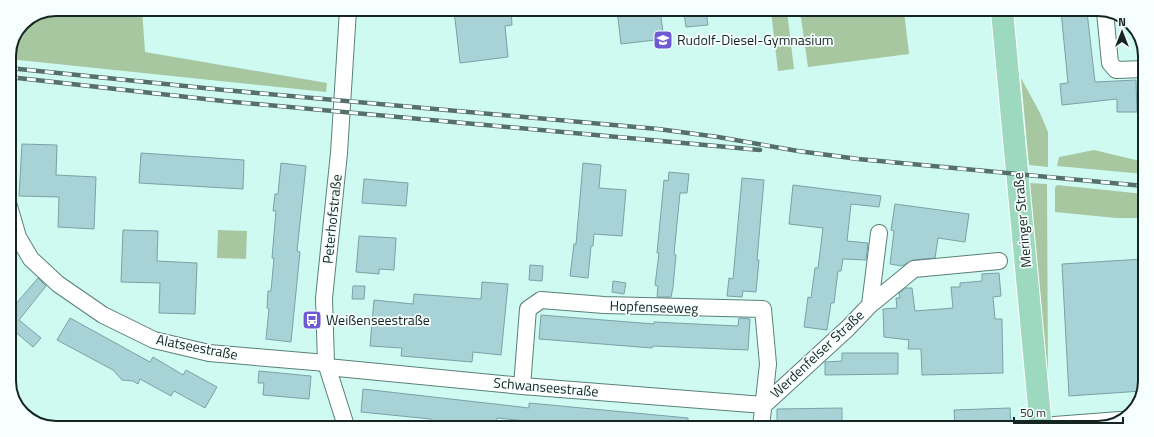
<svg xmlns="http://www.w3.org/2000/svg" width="1154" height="437" font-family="'Titillium Web',sans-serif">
<rect width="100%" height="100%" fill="#cffaf2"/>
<path fill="#a6c7a0" d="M57 9H142L145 52 327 83 326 92 9 59V54L23 23Z
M771 11H787L794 69 778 71Z
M800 11H904L909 54 808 67Z
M1021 78 1040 113 1048 132V167L1029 165Z
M1094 150 1144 162V174L1057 166 1059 157Z
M1029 183 1047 184 1048 384Z
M1057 185 1144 194V218H1116L1055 212V188Z
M218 230 247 231 246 259 217 258Z"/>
<path fill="#a7d2d6" stroke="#78a2a6" d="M454 10H511L512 25 505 26 508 57 460 63Z
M617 10H660L664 39 621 44Z
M706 11 708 25 686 27 684 13Z
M1061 11 1087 12 1095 82 1136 80 1137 112H1117V99L1062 105 1060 84 1068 83Z
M22 144 57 145 56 175 96 177 94 229 58 227 59 197 19 196Z
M141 153 244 160 243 189 139 183Z
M281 163 306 166 297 251 300 252 291 342 266 339 269 309 267 308 268 291H271L274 258H272L276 211H273L275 194H278Z
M583 163 601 165 599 188 626 190 622 236 594 234 593 246H591L588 278 570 276 574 244H576Z
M669 172 689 174 687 193H680L674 254 676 255 673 287 671 297H657L658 286 655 285 659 253H657L664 180 668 181Z
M742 178 764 180 757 260H759L756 292 743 291 742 297 727 296 729 278 733 279Z
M364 179 408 183 406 206 362 203Z
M793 185 881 196 879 207 851 204 847 241 868 243 866 260 843 259 841 271H838L834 303H831L827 330 804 327 808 297 811 298 815 268H818L823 228 789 224Z
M895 204 969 214 965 242 938 238 935 258 913 260 902 266 890 264 894 231 891 230Z
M123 230 158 231 157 261 197 263 195 314 159 313 160 283 121 282Z
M359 236 396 238 394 270 379 269V274L356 272Z
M1143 259 1142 391 1069 396 1062 264Z
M530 265 543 266 542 281 529 280Z
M999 273 1001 296 993 297 995 319H1002V322L1003 373 922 375 921 349H908L909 340 884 337 883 309 897 308 896 298H900L899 293 906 288H912L915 311 953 308 951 287H960V283L982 281V274Z
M38 278 46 286 19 320 41 338 33 347 12 329 9 333V312Z
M613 281 626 283 624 294 612 292Z
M482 282 508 284 501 355 473 352 472 362 401 356 402 348 370 346 374 300 413 304 414 294 481 299Z
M353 286H365L364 299H352Z
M541 315 654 324V322L738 326 739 318 750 319 748 350 653 346 652 348 539 339Z
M70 318 150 362 153 357 183 375 186 370 217 387 205 408 174 391 171 396 140 379 138 384 133 381 122 380 113 370 57 340Z
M842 353H898V374L825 375V362L842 361Z
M259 371 311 376 309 399 263 395 264 383H258Z
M363 389 512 406 529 408V403L688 418V427H633L634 425 609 424V427H553L527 424V421L497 418 496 427 430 421 431 419 361 412Z
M842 408V426L777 427V409Z
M1010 408 1011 428H955L954 410Z"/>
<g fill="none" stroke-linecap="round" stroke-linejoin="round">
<defs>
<path id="minor" d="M1105 12 1110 63 1116 70 1145 69
M9 206 18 237 31 259 58 284 103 315 154 340 209 353 326 363
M870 305 879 233
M327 367 522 386 764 405
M522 386 528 309 541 300 604 305 763 309 768 364 761 427
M764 405 848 328 870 305 914 269 999 261
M346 426 326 363 324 298 339 153 348 10
M1041 426 1120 420"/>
<path id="primary" d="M1002 11 1041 428"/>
</defs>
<use href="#minor" stroke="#598079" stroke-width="18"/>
<use href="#primary" stroke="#fff" stroke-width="24"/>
<use href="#minor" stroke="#fff" stroke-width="16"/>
<use href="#primary" stroke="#9dd9be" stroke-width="22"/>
<defs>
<path id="rail" d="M9 68 224 90 658 129 718 137 798 151 858 159 1144 186
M9 77 223 101 760 150
M16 402 46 425"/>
</defs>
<use href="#rail" stroke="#556f6a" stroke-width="4.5"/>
<use href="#rail" stroke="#f6fffd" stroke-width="3" stroke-dasharray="9" stroke-linecap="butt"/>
</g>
<defs>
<symbol id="school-square" viewBox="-11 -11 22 22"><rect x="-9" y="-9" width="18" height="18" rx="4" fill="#705ad4" stroke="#f6fffd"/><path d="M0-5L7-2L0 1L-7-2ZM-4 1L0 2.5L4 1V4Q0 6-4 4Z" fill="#fff"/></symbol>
<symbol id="bus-square" viewBox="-11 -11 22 22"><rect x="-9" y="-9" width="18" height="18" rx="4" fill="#705ad4" stroke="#f6fffd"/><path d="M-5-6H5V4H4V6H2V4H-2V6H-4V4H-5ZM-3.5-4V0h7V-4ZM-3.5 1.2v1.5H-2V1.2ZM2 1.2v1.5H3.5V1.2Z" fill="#fff"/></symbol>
</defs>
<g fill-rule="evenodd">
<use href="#school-square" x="652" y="29" width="22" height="22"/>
<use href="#bus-square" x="301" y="309" width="22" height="22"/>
</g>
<g text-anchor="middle" stroke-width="3.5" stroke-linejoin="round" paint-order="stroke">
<g font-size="14" fill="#152522" stroke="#f6fffd" text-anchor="start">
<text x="677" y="45">Rudolf-Diesel-Gymnasium</text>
<text x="326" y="325">Weißenseestraße</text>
</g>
<g font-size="14" fill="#152522" stroke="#f6fffd">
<text transform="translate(332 219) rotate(-84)" y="5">Peterhofstraße</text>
<text transform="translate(1022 220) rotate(-95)" y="5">Meringer Straße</text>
<text transform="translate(654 307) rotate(2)" y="5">Hopfenseeweg</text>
<text transform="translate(197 347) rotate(11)" y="5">Alatseestraße</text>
<text transform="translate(817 354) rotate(-43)" y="5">Werdenfelser Straße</text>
<text transform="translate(546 387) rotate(5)" y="5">Schwanseestraße</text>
</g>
</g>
<path d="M0 0H1154V437H0ZM56 16H1098A40 40 0 0 1 1138 56V381A40 40 0 0 1 1098 421H56A40 40 0 0 1 16 381V56A40 40 0 0 1 56 16Z" fill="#f6fffd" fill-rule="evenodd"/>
<path fill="none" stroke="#152522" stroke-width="2" d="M56 16H1098A40 40 0 0 1 1138 56V381A40 40 0 0 1 1098 421H56A40 40 0 0 1 16 381V56A40 40 0 0 1 56 16Z"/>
<g transform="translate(1122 32)" stroke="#f6fffd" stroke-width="3" paint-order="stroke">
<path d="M0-3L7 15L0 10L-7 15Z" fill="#152522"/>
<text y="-6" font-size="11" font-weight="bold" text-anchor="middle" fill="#152522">N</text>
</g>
<path d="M1014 417v6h109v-6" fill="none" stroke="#152522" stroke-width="2"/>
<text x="1020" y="417" font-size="12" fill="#152522" stroke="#f6fffd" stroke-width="3" paint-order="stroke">50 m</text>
</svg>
